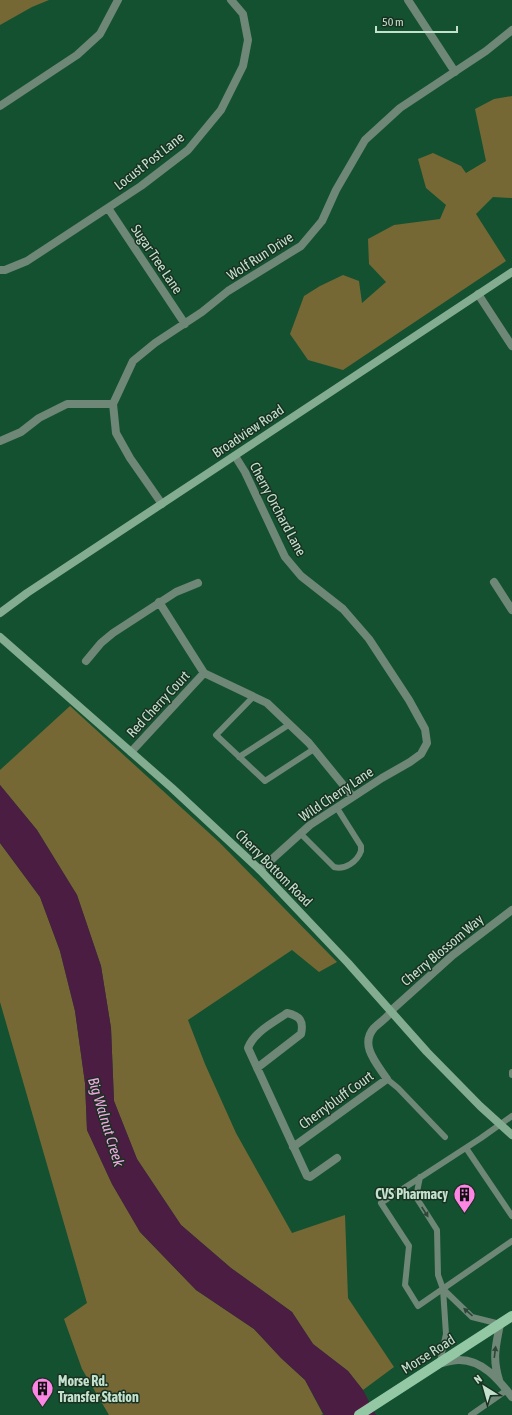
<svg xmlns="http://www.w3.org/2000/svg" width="512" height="1415" font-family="'Asap Condensed',sans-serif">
<rect width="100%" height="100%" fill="#145130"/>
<path fill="#756835" d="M0 0H49L32 7 0 25Z
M512 96V198L493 197 476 214 506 261 343 370 308 360 290 334 304 296 320 286 343 275 359 281 362 303 386 282 369 264 368 239 394 225 440 219 446 205 426 188 418 159 433 153 461 166 466 173 486 161 475 109 494 99Z
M70 706 219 842 337 962 319 972 292 950 188 1020 205 1064 236 1133 292 1233 345 1215 348 1298 394 1367 363 1390 348 1371 313 1344 292 1312 231 1268 181 1225 137 1159 114 1101 111 1028 101 966 77 895 37 830 0 785V770Z
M0 843 40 897 60 951 75 1011 85 1083 87 1130 112 1184 140 1232 196 1290 254 1329 281 1358 305 1380 323 1414 321 1415H109L82 1369 64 1319 87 1303 0 1002Z"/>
<path fill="#4b1d42" d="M0 785 37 830 77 895 101 966 111 1028 114 1101 137 1159 181 1225 231 1268 292 1312 313 1344 348 1371 363 1390 376 1415H324L305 1380 281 1358 254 1329 196 1290 140 1232 112 1184 87 1130 85 1083 75 1011 60 951 40 897 0 843Z"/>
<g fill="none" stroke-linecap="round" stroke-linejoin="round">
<path stroke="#6e8776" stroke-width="6" d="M253 697 216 735 265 781 314 749
M239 757 290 724
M301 834 334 867C345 870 357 862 361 851V846L337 808
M512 1072V1075
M387 1079 398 1088 445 1137
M512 1116 481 1138 381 1203 409 1246 405 1285 418 1306 512 1241
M466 1148 512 1216
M420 1177 416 1197 437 1230 438 1275 443 1289 446 1334 440 1362
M443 1289 472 1317 500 1324
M471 1415 507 1390"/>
<path stroke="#6e8776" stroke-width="8" d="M408 0 455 72
M0 106 77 55 100 34 118 0
M108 208 185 324
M0 270H5L27 261 141 186 188 150 221 110 243 66 248 40 243 14 231 0
M478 294 512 346
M0 441 21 432 39 418 67 404H113
M235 456 245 472 285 557 301 576 343 609 369 639 409 700 425 729 427 743 421 754 410 762 382 778 310 825 260 870
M162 504 130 458 116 433 113 404 133 361 155 343 202 312 228 291 301 246 322 221 336 190 365 140 400 108 486 51 512 30
M494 582 512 610
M159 602 204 673 267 703 309 743 353 797
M86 661 101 643 113 633 176 592 198 583
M131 752 204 673
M257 1068 301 1034C304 1021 300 1016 287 1013 273 1023 254 1032 248 1048L307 1176 310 1177 337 1158
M293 1147 387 1079C377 1064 359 1045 374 1028 381 1021 389 1017 394 1008L453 955 512 910
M442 1363C447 1362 453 1360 458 1360 482 1359 499 1380 512 1397
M499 1380C492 1357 496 1346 500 1324"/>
<path stroke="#84ac91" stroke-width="8" d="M0 613 27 593 512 272
M0 637 172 788 260 870 348 963 427 1052 480 1106 512 1135"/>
<path stroke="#94c8a5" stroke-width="10" d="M359 1415 512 1316"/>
</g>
<defs><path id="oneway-solid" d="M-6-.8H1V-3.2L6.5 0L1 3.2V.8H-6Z"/></defs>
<g fill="#2e4637">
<use href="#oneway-solid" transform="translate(425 1212) rotate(57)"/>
<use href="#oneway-solid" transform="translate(468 1312) rotate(-139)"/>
<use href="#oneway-solid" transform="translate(495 1352) rotate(-83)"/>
</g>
<defs>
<symbol id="building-pin" viewBox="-11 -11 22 30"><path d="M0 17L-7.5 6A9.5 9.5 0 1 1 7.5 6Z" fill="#fc86e4" stroke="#193122"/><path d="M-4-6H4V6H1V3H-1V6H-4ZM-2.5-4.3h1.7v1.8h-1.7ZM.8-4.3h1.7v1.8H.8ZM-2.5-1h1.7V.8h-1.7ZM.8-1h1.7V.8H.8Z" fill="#111"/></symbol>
</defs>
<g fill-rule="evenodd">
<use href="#building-pin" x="452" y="1182" width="25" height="34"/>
<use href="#building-pin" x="30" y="1376" width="25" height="34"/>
</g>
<g text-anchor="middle" stroke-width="3" stroke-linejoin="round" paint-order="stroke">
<g font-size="14" fill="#c3e1cc" stroke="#193122">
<text transform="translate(149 161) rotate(-38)" y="5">Locust Post Lane</text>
<text transform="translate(260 256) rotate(-33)" y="5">Wolf Run Drive</text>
<text transform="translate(157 259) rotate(56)" y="5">Sugar Tree Lane</text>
<text transform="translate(248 431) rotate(-34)" y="5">Broadview Road</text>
<text transform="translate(278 509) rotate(62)" y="5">Cherry Orchard Lane</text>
<text transform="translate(158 704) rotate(-47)" y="5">Red Cherry Court</text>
<text transform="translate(336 794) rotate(-34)" y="5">Wild Cherry Lane</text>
<text transform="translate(274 868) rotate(45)" y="5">Cherry Bottom Road</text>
<text transform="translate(442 950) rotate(-40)" y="5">Cherry Blossom Way</text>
<text transform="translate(336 1100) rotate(-36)" y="5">Cherrybluff Court</text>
<text transform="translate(428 1354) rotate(-32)" y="5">Morse Road</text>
</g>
<g font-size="14" font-weight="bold" fill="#c3e1cc" stroke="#193122" text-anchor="end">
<text x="448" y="1199">CVS Pharmacy</text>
<text x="58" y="1386" text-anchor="start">Morse Rd.<tspan x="58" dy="16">Transfer Station</tspan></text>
</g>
<g font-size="15" font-style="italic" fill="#f4a8e2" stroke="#193122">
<text transform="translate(106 1122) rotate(73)" y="5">Big Walnut Creek</text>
</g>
</g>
<g transform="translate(484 1387) rotate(323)" stroke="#193122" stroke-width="3" paint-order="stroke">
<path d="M0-3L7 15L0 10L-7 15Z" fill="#c3e1cc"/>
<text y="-6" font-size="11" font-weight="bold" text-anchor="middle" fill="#c3e1cc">N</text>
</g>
<path d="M376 26v6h81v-6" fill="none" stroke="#c3e1cc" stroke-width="2"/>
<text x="382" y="26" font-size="12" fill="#c3e1cc" stroke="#193122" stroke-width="3" paint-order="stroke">50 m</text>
</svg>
